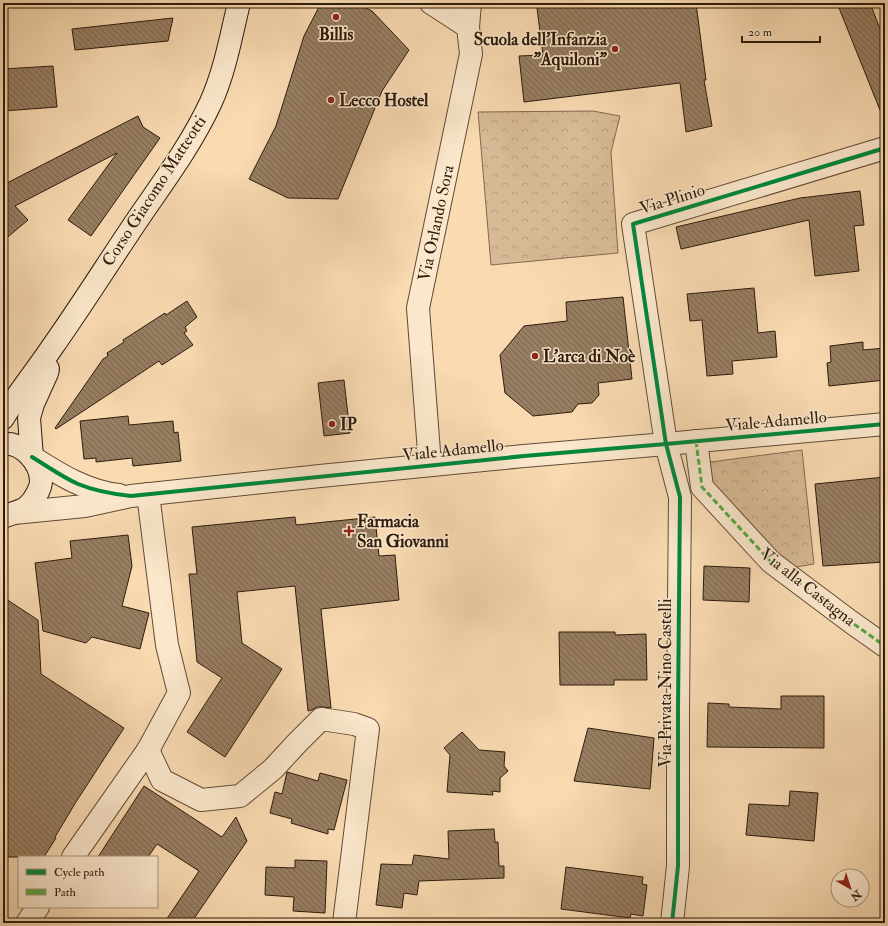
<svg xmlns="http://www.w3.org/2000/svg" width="888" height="926" viewBox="0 0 888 926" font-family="'IM FELL Double Pica',serif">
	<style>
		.park { fill: url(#park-crowns); stroke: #826a51 }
		.building { fill: url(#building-back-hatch); stroke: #2d1b0d }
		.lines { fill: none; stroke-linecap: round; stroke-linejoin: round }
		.street-casing { stroke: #604b36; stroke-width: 24 }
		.secondary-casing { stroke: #2d1b0d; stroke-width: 24 }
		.street { stroke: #fbe7cc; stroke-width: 22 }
		.secondary { stroke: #fbe7cc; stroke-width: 22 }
		.quiet { stroke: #54a941; stroke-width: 3; stroke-dasharray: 6 3; stroke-linecap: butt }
		.cycleway-casing { stroke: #fbe7cc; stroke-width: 6 }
		.cycleway { stroke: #00873e; stroke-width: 4 }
		.poi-dot { fill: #8f2418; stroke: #fbe7cc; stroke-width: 1.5 }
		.labels { text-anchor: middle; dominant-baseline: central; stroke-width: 3; stroke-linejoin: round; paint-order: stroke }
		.poi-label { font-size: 17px; font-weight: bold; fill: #2d1b0d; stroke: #fbe7cc; text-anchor: start }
		.street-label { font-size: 17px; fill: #2d1b0d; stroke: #fbe7cc }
	</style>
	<defs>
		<pattern id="park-crowns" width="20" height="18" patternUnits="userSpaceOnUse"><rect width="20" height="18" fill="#d6ba95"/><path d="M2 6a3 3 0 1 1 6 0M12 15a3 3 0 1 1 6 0" fill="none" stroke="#b89f7f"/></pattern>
		<pattern id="building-back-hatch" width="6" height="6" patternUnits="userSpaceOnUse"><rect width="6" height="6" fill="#977e62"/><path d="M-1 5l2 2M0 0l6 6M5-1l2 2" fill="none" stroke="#7c664f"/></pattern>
	</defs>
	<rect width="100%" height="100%" fill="#f9dab1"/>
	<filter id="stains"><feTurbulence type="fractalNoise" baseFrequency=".005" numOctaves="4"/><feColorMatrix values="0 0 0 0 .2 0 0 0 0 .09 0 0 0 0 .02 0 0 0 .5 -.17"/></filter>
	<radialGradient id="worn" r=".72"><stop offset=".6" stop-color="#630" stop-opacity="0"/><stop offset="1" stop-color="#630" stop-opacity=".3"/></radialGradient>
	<g class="park">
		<path d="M593,111L620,116L611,152L618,253L491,265L478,112Z"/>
		<path d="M802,450L814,564L796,567L775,555L705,482L703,463Z"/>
	</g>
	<g class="building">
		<path d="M321,3H355L372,11L409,50L382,91L338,199L288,198L249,179L276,126L304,36Z"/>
		<path d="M571,3H696L706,80H704L712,126L686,132L680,83L524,102L519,56L543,55L537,8Z"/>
		<path d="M837,3H870L885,42V120H884Z"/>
		<path d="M173,18L168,41L75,50L72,29Z"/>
		<path d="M53,66L57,107L3,111V69Z"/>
		<path d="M138,116L143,127L160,138L91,236L68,220L117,153L15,206L28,220L3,241V185Z"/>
		<path d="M860,191L864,225L854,226L859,271L815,276L809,220L681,249L676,227L800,198Z"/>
		<path d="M754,288L758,333L775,331L777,357L732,361L733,374L707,376L702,320L690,321L687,294Z"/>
		<path d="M623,297L632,379L598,383L599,395L592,403L578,404L572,412L533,416L505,393L500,355L524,326L567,321L566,302Z"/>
		<path d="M187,301L197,317L185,327L187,331L184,333L193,345L162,365L159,361L56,429L55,428L103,359L108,356L107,353L124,342L123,340L165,313L166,315Z"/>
		<path d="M863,342V350L885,348V380L829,386L827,363L831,362L830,346Z"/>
		<path d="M344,380L350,433L324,436L318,383Z"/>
		<path d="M128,416L129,425L173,421L174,433L178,432L181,461L133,466L132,458L96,462V458L84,459L80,421Z"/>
		<path d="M885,477V562L823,566L815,484Z"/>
		<path d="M295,517L296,525L375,517L379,556L395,555L399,600L321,609L331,708L323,707H317L312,710L308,711L295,586L237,592L242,643L282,669L225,757L187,732L222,678L197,662L189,574H197L192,527Z"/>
		<path d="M128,535L132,566L122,606L149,613L140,649L92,637L86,643L43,631L35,563L72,558L70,541Z"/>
		<path d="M704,566L750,568L749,602L703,600Z"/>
		<path d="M3,597L38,620L41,674L124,728L76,802L55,837L56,838L44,857H3Z"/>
		<path d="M559,632H615V635L646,634L647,680H614V685H560Z"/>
		<path d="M781,696H824V748L707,747L708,703L729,704V707L781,709Z"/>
		<path d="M588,728L654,738L650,789L574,781Z"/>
		<path d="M462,732L479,750L505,752L504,766L508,771L500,778V792L492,791L493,795L447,792L450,755L444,748Z"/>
		<path d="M287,772L318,781L320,773L347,780L334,830L328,829V834L291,823L292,819L270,813L275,792L282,794Z"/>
		<path d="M144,786L222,837L236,817L247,841L191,923H164L199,871L157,844L148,857H98Z"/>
		<path d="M790,791L818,793L814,841L746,835L749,804L789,806Z"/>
		<path d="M494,829L495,842H498L499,866H504V878L419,881L417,895L404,893L402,908L376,905L381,864L412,865L414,855L449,859L448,831Z"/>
		<path d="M295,860L327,861L325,913L293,911L294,897L265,895L266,867L295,868Z"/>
		<path d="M566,867L643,877L642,884L647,885L643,916L631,914L630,918L561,909Z"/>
	</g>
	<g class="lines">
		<g class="street-casing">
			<g id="street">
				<path d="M468,27L470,3"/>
				<path d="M696,441L702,487L771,562L851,622L885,646"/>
				<path d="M32,457C59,474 87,492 119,495"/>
				<path d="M430,465L418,308L471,54L468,27L431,3"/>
				<path d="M14,513L85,506L131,496L320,476L524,456L666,444L885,424"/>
				<path d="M148,750L162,780L201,800L240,796L273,769L297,743L321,719L354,724L368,729L344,923"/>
				<path d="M73,857L148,750L179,693L167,645L148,494"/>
				<path d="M27,923L38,907"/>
				<path d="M672,923L678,866V710L680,497L666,444L633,224L885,148"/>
			</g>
		</g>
		<g class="secondary-casing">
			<g id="secondary">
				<path d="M3,418C18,393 37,370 53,346C84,302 112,257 142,213C167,177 193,141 211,102C225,71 231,36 239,3"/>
				<path d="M3,444C22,441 41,463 41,481C41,488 34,501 28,506C23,511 10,514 3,517"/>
				<path d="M32,457L29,418L33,404L47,373L48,369"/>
			</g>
		</g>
		<use href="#street" class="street"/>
		<use href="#secondary" class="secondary"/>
		<path class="quiet" d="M696,441L702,487L771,562L851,622L885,646"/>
		<g class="cycleway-casing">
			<g id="cycleway">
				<path d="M32,457C47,466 62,477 78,484C95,491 112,494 131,496L524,456L666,444L885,424"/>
				<path d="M672,923L678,866V710L680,497L666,444L633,224L885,148"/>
			</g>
		</g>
		<use href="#cycleway" class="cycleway"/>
	</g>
	<g class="poi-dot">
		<circle cx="336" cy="17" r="4"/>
		<circle cx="615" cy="49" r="4"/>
		<circle cx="331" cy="100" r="4"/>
		<circle cx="535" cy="356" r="4"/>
		<circle cx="332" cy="424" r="4"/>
		<path d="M347 525h4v4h4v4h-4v4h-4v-4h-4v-4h4z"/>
	</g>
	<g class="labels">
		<g class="poi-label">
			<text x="336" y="34" text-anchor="middle">Billis</text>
			<text x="607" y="39" text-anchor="end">Scuola dell’Infanzia<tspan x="607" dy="20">"Aquiloni"</tspan></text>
			<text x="339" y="100">Lecco Hostel</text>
			<text x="543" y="356">L'arca di Noè</text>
			<text x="340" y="424">IP</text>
			<text x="357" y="521">Farmacia<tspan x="357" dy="20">San Giovanni</tspan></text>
		</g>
		<g class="street-label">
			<text transform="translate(154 191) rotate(-57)">Corso Giacomo Matteotti</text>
			<text transform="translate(672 199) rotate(-17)">Via Plinio</text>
			<text transform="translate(436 223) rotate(-78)">Via Orlando Sora</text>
			<text transform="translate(776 421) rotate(-5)">Viale Adamello</text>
			<text transform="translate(453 450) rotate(-6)">Viale Adamello</text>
			<text transform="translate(808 587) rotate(38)">Via alla Castagna</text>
			<text transform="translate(665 683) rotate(-90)">Via Privata Nino Castelli</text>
		</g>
	</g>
	<rect width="888" height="926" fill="none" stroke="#f9dab1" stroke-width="16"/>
	<rect x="4" y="4" width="880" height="918" fill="none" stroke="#2d1b0d" stroke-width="2"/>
	<rect x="8" y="8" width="872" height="910" fill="none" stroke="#2d1b0d"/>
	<rect x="18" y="856" width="140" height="52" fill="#fbe7cc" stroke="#a99580"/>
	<rect x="26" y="869" width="20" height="6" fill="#00873e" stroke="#a99580"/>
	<text x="54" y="876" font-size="12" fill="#2d1b0d">Cycle path</text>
	<rect x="26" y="889" width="20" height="6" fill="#54a941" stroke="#a99580"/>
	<text x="54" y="896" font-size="12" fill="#2d1b0d">Path</text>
	<g transform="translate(850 888) rotate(141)"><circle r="19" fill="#fbe7cc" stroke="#a99580"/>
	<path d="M0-3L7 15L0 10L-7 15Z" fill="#8f2418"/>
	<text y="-6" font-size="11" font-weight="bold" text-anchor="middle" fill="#2d1b0d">N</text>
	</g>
	<path d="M742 36v6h78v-6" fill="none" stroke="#2d1b0d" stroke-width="2"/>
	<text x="748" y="36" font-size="12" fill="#2d1b0d" stroke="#fbe7cc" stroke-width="3" paint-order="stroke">20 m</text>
	<rect width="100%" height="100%" filter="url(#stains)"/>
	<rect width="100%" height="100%" fill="url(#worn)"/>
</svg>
